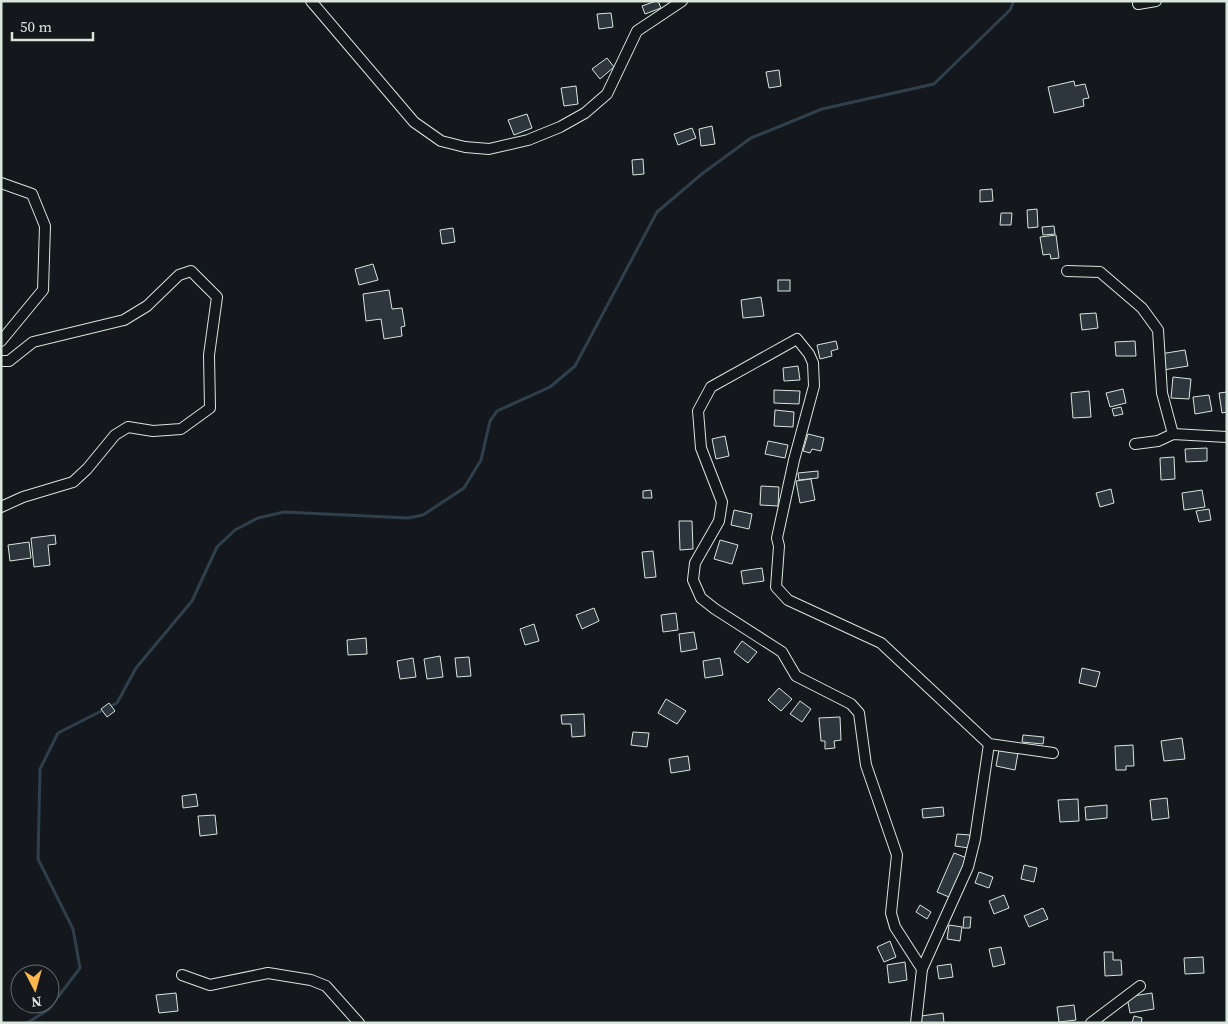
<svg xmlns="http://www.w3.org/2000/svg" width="1228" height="1024" viewBox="0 0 1228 1024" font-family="'Source Serif 4',serif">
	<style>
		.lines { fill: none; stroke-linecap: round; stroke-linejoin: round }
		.stream { stroke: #2f3f4d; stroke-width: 3 }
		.building { fill: #2c363c; stroke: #d8e6dc }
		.street-casing { stroke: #d8e6dc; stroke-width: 12 }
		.street { stroke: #14181c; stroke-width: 10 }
	</style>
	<rect width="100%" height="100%" fill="#14181c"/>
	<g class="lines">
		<path class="stream" d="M27,1023L48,1010L80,968L73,929L38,859L40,769L58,733L117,703L136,668L192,601L217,547L235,530L258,518L284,512L408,518L423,515L464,488L481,460L490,421L497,411L550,387L575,366L657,212L703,173L751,138L822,109L934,84L1010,10L1014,1"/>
	</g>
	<g class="building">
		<path d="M656,1H658L661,8L645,14L642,6Z"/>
		<path d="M611,13L613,27L599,29L597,14Z"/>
		<path d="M607,58L614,67L600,79L592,69Z"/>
		<path d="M779,70L781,86L769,88L766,72Z"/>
		<path d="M1074,81L1075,86L1085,84L1089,98L1083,99L1084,106L1054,113L1048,87Z"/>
		<path d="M576,86L578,104L564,106L561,88Z"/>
		<path d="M527,114L532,128L514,135L508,120Z"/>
		<path d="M712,126L715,144L701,146L699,129Z"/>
		<path d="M692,128L696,138L678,145L674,134Z"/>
		<path d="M643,159L644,174L633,175L632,160Z"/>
		<path d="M992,189L993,201L980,202V190Z"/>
		<path d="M1037,209L1038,227L1028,228L1027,210Z"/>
		<path d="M1001,213H1012L1011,225H1000Z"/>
		<path d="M1054,226L1055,234L1043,235L1042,227Z"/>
		<path d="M453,228L455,242L442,244L440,230Z"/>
		<path d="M1056,235L1059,258L1051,259L1050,254L1043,255L1040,237Z"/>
		<path d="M373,264L378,280L359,285L355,269Z"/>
		<rect x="778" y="280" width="12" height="11"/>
		<path d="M389,290L392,309L402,308L405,326L401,327L402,336L384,339L381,319L366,321L363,294Z"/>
		<path d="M761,297L764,316L743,318L741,300Z"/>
		<path d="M1096,313L1098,328L1082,330L1080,314Z"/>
		<path d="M836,341L838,349L831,351L832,356L820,359L817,345Z"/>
		<path d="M1135,341L1136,356H1116L1115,342Z"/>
		<path d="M1185,350L1188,366L1163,370L1160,354Z"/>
		<path d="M798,366L800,380L784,381L783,368Z"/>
		<path d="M1173,377L1191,379L1189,399L1171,398Z"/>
		<path d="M1123,389L1126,403L1110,407L1106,393Z"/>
		<path d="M774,390L800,391L799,404L774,403Z"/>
		<path d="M1089,391L1091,417L1073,418L1071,393Z"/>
		<path d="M1227,392V412L1222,413L1219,393Z"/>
		<path d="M1209,395L1212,411L1195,414L1193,397Z"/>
		<path d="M1121,407L1123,414L1114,416L1112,409Z"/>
		<path d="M775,410L794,412L793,427L774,426Z"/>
		<path d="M808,434L824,438L821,451L812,449L810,453L803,451Z"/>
		<path d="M725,436L729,456L716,459L712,439Z"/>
		<path d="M768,441L788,445L785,458L765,454Z"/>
		<path d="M1207,448V461L1186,462L1185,449Z"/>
		<path d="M1174,457L1175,479L1161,480L1160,458Z"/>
		<path d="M818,471V478L799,480L798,473Z"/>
		<path d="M811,479L815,500L800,503L796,481Z"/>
		<path d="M761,486L779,487L778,506L760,505Z"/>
		<path d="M1111,489L1114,503L1100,507L1096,493Z"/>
		<path d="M651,490L652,498H643V491Z"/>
		<path d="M1202,490L1205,507L1184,510L1182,493Z"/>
		<path d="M1209,509L1211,520L1199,522L1196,511Z"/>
		<path d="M734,510L752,514L749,529L731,525Z"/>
		<path d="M679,521H692L693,549L680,550Z"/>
		<path d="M55,535L56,544L48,545L50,565L34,567L31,538Z"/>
		<path d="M720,540L738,545L732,564L714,559Z"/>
		<path d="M29,542L31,558L10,561L8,545Z"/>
		<path d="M653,551L656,577L645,578L642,552Z"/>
		<path d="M762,568L764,581L743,584L741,571Z"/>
		<path d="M594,608L599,621L582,629L576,615Z"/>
		<path d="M676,613L678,630L663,632L661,615Z"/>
		<path d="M534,624L539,641L525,645L520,629Z"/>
		<path d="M694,632L697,649L681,652L679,634Z"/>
		<path d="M366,638L367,654L348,655L347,640Z"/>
		<path d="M742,641L757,652L748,663L734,652Z"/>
		<path d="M440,656L443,677L427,679L424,659Z"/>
		<path d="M469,657L471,676L457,677L455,658Z"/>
		<path d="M413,658L416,677L400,679L397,661Z"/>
		<path d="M720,658L723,675L705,678L703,661Z"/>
		<path d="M1082,668L1100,672L1096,687L1079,683Z"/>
		<path d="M779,688L792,699L781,711L768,700Z"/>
		<path d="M666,699L686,711L677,724L658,713Z"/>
		<path d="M800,701L811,709L802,722L790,714Z"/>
		<path d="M109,703L115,711L107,717L101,709Z"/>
		<path d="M584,714L585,736L572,737L571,724H562L561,715Z"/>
		<path d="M840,717L841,740L834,741L835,748L825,749V741H821L819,718Z"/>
		<path d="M633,732L649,733L647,747L631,745Z"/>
		<path d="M1023,735L1044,737L1043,744L1022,742Z"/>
		<path d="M1182,738L1185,759L1164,761L1161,741Z"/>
		<path d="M1133,745L1134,766H1126V770H1116L1115,746Z"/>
		<path d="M999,750L1018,753L1015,770L996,766Z"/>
		<path d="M688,756L690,770L671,773L669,759Z"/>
		<path d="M196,794L198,806L183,808L182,796Z"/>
		<path d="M1167,798L1169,818L1152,820L1150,800Z"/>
		<path d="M1078,799L1079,821L1060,822L1058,800Z"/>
		<path d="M1107,805V818L1086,820L1085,807Z"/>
		<path d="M943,807L944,816L923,818L922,809Z"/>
		<path d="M215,815L217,834L200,836L198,816Z"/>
		<path d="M957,834L970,835L969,848L955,846Z"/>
		<path d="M954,853L967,858L949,897L937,892Z"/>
		<path d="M1024,865L1037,868L1034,882L1021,879Z"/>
		<path d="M979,872L993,877L989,888L975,883Z"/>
		<path d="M1004,895L1009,908L994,914L989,901Z"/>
		<path d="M920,905L931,912L927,919L916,912Z"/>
		<path d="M1043,908L1048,919L1029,927L1024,916Z"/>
		<path d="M964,917H971L970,928H963Z"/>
		<path d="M949,925L962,927L960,941L947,939Z"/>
		<path d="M890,941L896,957L884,962L877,947Z"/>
		<path d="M1001,947L1005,964L993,967L989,949Z"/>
		<path d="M1104,952H1113V960H1121L1122,975L1105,976Z"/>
		<path d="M1203,957L1204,973L1185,974L1184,958Z"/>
		<path d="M905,962L907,980L889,983L887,965Z"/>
		<path d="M951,964L953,977L939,979L937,966Z"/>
		<path d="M176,993L178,1011L159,1013L156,995Z"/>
		<path d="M1152,993L1154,1009L1130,1013L1127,997Z"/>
		<path d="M1074,1005L1076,1020L1059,1022L1057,1007Z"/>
		<path d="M943,1013L944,1023H922L921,1016Z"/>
		<path d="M1134,1016L1142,1018L1141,1023H1132Z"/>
	</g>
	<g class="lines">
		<g class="street-casing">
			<g id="street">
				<path d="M311,1L414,122L441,141L465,147L489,149L528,140L560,127L585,113L607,94L637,31L682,1"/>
				<path d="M1138,4L1156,1"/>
				<path d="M1,183L32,194L45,226L43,290L1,341"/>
				<path d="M1067,271L1100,272L1142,308L1158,330L1162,393L1173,434"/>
				<path d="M1,361H9L33,342L124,320L147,306L179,275L191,271L217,297L209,355L210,408L181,429L153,431L128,427L115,435L87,469L73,482L23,497L1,507"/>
				<path d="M1135,444L1158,441L1173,434L1227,437"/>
				<path d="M922,969L968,867L975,839L989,744"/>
				<path d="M182,975L210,985L268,973L311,980L326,986L359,1023"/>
				<path d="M916,1023L922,969L895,927L891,913L897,855L866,765L859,713L851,704L796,676L782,652L715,609L701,598L693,580L695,563L719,521L722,502L701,448L698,411L711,387L797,339L809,354L813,363L814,386L794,460L777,538L779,546L776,587L788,600L881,643L989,744L1053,753"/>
				<path d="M1091,1023L1140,986"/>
			</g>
		</g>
		<use href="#street" class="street"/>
	</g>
	<rect width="1228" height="1024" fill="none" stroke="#d8e6dc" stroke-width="5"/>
	<g transform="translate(35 989) rotate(174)"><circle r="24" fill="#14181c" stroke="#626a69"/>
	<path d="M0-4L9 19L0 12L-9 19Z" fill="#ffb74d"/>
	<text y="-8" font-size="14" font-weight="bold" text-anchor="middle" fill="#d8e6dc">N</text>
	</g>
	<path d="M12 32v8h81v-8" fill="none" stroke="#d8e6dc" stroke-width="2.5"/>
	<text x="20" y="32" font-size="15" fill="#d8e6dc" stroke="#14181c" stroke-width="4" paint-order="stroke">50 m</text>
</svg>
